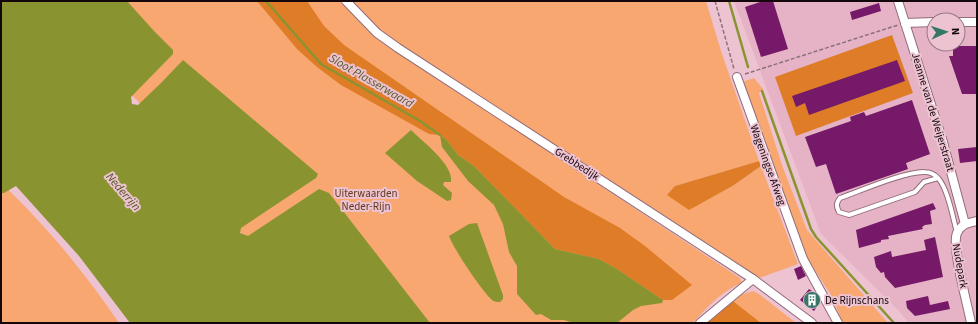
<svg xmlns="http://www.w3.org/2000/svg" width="978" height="324" viewBox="0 0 978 324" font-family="'Source Sans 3',sans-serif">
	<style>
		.built { fill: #e5b3c5; fill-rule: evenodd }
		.green { fill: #f7a76f }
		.forest { fill: #df7c27 }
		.water { fill: #899430 }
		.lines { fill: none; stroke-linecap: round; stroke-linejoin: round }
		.stream { stroke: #899430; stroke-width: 2.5 }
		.building { fill: #761968 }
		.service-casing { stroke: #926c7a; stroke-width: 6 }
		.minor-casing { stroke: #926c7a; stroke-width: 10 }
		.path { stroke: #8e707b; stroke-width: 1.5; stroke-dasharray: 4 2; stroke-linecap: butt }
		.service { stroke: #fff; stroke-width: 4 }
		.minor { stroke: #fff; stroke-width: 8 }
		.labels { text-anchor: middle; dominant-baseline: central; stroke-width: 4; stroke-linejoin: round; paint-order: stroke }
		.street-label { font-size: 11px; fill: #14070c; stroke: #edc3d2 }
		.park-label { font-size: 11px; fill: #613819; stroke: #edc3d2 }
		.poi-label { font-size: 11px; fill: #14070c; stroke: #edc3d2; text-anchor: start }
		.water-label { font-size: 12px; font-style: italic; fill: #525926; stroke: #edc3d2 }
	</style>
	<rect width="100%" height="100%" fill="#edc3d2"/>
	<path class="built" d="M734,1H977V323H909L899,311L821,234ZM934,20H958V44H934Z"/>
	<g class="green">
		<path d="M25,1H341L374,36L740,278L742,283C723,290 706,308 693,323H299L244,237L137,100Z"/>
		<path d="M351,1H706L721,51L759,161L675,186L734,185L761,166L798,264L759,278L401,45L379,29Z"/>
		<path d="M754,78L763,89L759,93L782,165L807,230L888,323H843L831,295L805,255L742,82Z"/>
		<path d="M1,183C45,224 85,273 119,323H1Z"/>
		<path d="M753,291L759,294L796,323H761L730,301L737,296Z"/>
	</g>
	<g class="forest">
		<path d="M257,1H307L324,26L344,45L564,197L620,228L645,246L692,285L672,300H663L617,269L599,259L555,249L474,166L458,155L447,140L440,135L429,134L341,85L317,67L297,49Z"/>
		<path d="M892,35L913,93L796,136L775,77Z"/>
		<path d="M759,161L761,166L734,185L689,210L667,195L675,186Z"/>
		<path d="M730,301L734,302L761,323H707Z"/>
	</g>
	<g class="water">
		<path d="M1,1H127L154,31L173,50V54L131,97L132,104L138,105L161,83L183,60L318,174L316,178L241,228L240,233L248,236L319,189L329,193L430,323H130L79,256L16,186L4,193H1Z"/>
		<path d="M411,130C422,141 454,165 451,182H444L443,185L452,193L451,200L447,201L417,181L385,153Z"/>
		<path d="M440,135L447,140L458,155L474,166L555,249L599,259L617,269L663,300L662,303L641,306L633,310L617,323H574L564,320H551L541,314L536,315L517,294V266L509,252L503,224L494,205L468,181L442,147Z"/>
		<path d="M477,223L503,295V299L500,302C496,302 494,302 491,299C482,291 453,248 449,236L469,224Z"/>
	</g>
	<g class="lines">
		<g class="stream">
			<path d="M266,1L321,64L420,121L440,135"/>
			<path d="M729,1L748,67"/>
			<path d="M762,91L811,229L816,237L894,323"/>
		</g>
	</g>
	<g class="building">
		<path d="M763,1H773L788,49L761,57L745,7Z"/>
		<path d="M879,3L881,11L852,20L850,12Z"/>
		<path d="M953,46H977V94H962L949,56H953Z"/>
		<path d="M897,60L905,81L809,115L805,103L796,107L792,96Z"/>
		<path d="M912,100L930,154L906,163L908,169L836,194L826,164L816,167L805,137L851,121L850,117L864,112L866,116Z"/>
		<path d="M977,147V161L960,163L958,149Z"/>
		<path d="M933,203L936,209L930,211L932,224L925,225L922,227L923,229L888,236L889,239L881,240V242L859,248L856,230Z"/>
		<path d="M935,237L943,277L895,288L885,277L884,272L881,273L876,267L874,257L891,251L892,257L926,250L924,240Z"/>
		<path d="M801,266L806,276L798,280L794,269Z"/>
		<path d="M809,289L816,294L820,302L814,311L800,300Z"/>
		<path d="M928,296L930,305L948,301L950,309L915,316L907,308L906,301Z"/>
	</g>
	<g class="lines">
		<g class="service-casing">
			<path id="service" d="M938,178L924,182L915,192L849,215L839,212C836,206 836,203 840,198C860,191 906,171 925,172C930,172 935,175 938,178C948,189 953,218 957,233"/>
		</g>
		<g class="minor-casing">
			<g id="minor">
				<path d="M346,1L377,33L398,48L753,279L812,323"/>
				<path d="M898,1L943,142L965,224"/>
				<path d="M958,22H977"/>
				<path d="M905,23L934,22"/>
				<path d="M737,77L803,259L838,323"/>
				<path d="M700,323L753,279"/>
				<path d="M971,323C968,306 951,246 957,233C961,224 968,223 977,221"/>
			</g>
		</g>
		<g class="path">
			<path d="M715,1L734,69"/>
			<path d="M745,74L898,25"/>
		</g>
		<use href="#service" class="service"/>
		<use href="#minor" class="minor"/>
	</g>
	<defs>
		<g id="building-disc" transform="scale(0.9)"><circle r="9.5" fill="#357767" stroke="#edc3d2"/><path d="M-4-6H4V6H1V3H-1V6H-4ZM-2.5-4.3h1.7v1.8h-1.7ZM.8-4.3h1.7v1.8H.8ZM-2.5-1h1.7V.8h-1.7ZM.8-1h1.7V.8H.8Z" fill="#fff"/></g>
	</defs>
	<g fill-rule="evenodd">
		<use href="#building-disc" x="812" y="300"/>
	</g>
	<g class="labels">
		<g class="street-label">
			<text transform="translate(933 112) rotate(73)">Jeanne van de Weijerstraat</text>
			<text transform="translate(577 164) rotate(33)">Grebbedijk</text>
			<text transform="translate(768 165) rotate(70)">Wageningse Afweg</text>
			<text transform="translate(960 266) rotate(80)">Nudepark</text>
		</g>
		<g class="park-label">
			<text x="366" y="193">Uiterwaarden<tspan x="366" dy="13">Neder-Rijn</tspan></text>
		</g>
		<g class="poi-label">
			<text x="825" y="300">De Rijnschans</text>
		</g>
		<g class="water-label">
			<text transform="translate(371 81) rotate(30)">Sloot Plasserwaard</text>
			<text transform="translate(123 192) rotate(49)">Nederrijn</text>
		</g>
	</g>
	<rect width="978" height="324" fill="none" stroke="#14070c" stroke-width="4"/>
	<g transform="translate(946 32) rotate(87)"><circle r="19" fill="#edc3d2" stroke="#967883"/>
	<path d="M0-3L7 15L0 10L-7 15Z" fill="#357767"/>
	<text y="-6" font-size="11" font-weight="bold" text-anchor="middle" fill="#14070c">N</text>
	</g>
</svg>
